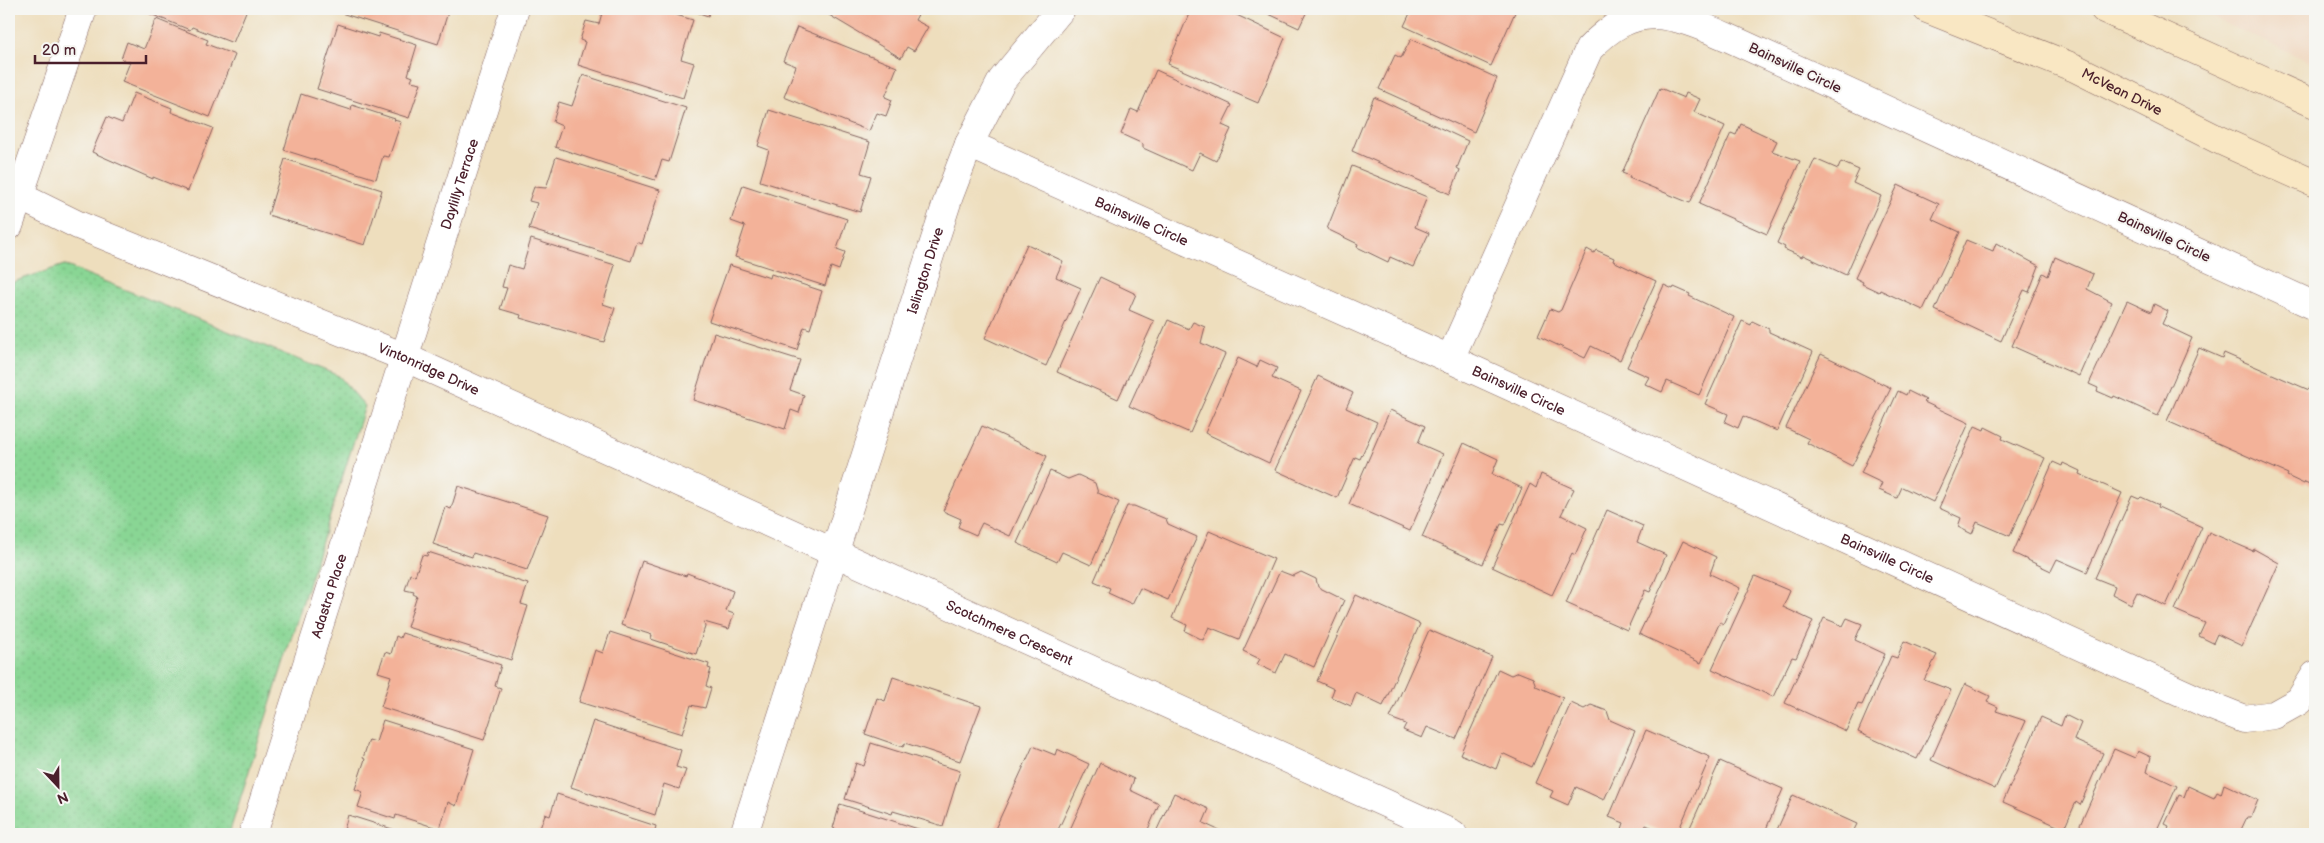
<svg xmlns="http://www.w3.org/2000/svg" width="2324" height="843" viewBox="0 0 2324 843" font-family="'Balsamiq Sans',sans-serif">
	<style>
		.built { fill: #f0d5bc }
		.park { fill: url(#park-dots); stroke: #6a7a60 }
		.building { fill: #f3b299 }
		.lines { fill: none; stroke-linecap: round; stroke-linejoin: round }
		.street-casing { stroke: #83625e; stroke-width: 29 }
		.secondary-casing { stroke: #83625e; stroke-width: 29 }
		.street { stroke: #fff; stroke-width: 28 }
		.secondary { stroke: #f9e7c3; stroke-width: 28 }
		.labels { text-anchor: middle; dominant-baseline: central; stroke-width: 4; stroke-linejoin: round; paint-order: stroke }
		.street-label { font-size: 14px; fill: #4a1f2b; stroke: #f6f6f2 }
	</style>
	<defs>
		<pattern id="park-dots" width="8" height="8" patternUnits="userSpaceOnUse" patternTransform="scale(1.25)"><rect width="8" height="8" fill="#89d694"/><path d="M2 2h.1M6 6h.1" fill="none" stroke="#78b780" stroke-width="1.8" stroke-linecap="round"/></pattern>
	</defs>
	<rect width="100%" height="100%" fill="#f6f6f2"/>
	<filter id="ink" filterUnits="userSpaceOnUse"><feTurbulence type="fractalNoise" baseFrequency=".02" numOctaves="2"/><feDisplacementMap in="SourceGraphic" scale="10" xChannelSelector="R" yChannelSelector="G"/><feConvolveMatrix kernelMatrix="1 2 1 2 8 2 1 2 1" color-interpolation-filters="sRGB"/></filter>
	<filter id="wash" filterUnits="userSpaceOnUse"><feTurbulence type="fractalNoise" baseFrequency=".0096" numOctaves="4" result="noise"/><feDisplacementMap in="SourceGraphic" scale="20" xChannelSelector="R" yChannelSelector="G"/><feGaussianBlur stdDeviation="1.12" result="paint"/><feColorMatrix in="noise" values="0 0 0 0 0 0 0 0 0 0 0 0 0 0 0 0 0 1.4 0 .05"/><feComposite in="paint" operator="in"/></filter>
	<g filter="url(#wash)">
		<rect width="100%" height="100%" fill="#eedebd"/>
		<path class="built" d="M2193,9H2315V64Z"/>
		<path class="park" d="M64,265L339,376L365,406L229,834H9V294L13,282Z"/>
		<g id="blocks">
			<g class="building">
				<path d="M150,9H247L233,43L192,27L190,30L148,13Z"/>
				<path d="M339,9H449L438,44L338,12Z"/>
				<path d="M603,9H656L693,20L681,59L694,63L683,98L578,65L585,42L580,40L586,21L599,24Z"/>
				<path d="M687,9H710L708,16Z"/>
				<path d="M819,9H921L915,20L928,27L914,51L907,47L901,58Z"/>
				<path d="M1191,9H1224L1285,38L1258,103L1168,64Z"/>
				<path d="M1258,9H1308L1299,28Z"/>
				<path d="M1412,9H1514L1516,10L1491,66L1404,26Z"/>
				<path d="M156,19L208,40L206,44L235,55L210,117L122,82L130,62L121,59L127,42L144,49Z"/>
				<path d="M338,24L378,37L379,33L417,45L408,75L413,77L411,81L421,83L409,118L317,89Z"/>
				<path d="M797,27L897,67L885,97L892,100L886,116L877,113L869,131L784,97L796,66L783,61Z"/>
				<path d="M1411,39L1497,78L1474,132L1379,89L1395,55L1401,58Z"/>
				<path d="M1156,70L1232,105L1222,125L1231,129L1216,161L1200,153L1192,170L1143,148V144L1121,134L1131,109L1138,112Z"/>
				<path d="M583,75L686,108L669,162L662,160L655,180L555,147L562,126L553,122L559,102L572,106Z"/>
				<path d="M1660,88L1684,98L1686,93L1700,99L1694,112L1725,126L1690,203L1629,178L1630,176L1622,173Z"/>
				<path d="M134,93L172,108L171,112L213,128L188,191L153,177V179L92,152L107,117L122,123Z"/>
				<path d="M301,94L351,110L352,105L395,119L394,120L401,122L389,157L383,156L376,179L284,150Z"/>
				<path d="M1374,97L1468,141L1457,168L1460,170L1450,194L1352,151Z"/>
				<path d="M769,110L870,142L861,173L871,176L860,212L760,181L769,150L758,146Z"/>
				<path d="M1741,124L1777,141L1772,151L1800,161L1767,234L1699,204L1731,133L1736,135Z"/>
				<path d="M556,157L660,190L642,244L637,242L631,261L529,229L537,203L529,201L534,187L546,188Z"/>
				<path d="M285,159L382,190L365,245L268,215Z"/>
				<path d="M1815,159L1838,169L1841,162L1859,170L1853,183L1881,196L1846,275L1803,255L1802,257L1784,249L1785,247L1777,243Z"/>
				<path d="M1352,166L1427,197L1415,227L1429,233L1413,267L1390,257L1388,262L1357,247L1358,244L1327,229Z"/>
				<path d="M743,185L847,219L837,249L845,252L839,270L831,267L825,286L735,257L745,226L731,221Z"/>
				<path d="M1898,185L1939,204L1932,219L1960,232L1923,310L1880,290L1879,292L1862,284L1863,282L1855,278Z"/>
				<path d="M531,239L615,265L603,304L615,308L604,342L520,318L521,315L500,309L507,288L502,287L508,265L522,269Z"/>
				<path d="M1966,240L1993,251L1996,243L2039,266L2029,292L2024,290L2001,341L1935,310Z"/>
				<path d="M1027,244L1063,261L1056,277L1081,288L1046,366L985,338Z"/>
				<path d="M1587,249L1594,253L1596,250L1614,258L1613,261L1656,281L1620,360L1591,346L1585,358L1538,336L1550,309L1558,312L1561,310Z"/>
				<path d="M2055,257L2093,274L2087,289L2112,302L2079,376L2012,346L2043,273L2048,276Z"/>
				<path d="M729,265L770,278L771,274L822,291L810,329L804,327L797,350L709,321Z"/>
				<path d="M1100,277L1136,294L1129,310L1154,321L1118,399L1057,372Z"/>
				<path d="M1664,285L1673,289L1674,287L1690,294L1689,296L1734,317L1699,395L1667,381L1662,392L1645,384L1649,377L1627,367Z"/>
				<path d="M2127,301L2151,312L2154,304L2168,311L2162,324L2192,338L2158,416L2114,396L2113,398L2097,391L2098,388L2089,384Z"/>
				<path d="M1168,320L1189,329L1193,322L1205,327L1201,343L1225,354L1190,433L1129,406Z"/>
				<path d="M1742,321L1751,325L1752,321L1769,329V332L1813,352L1777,431L1743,416L1738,428L1725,422L1728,414L1705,404Z"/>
				<path d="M714,333L800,360L790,390L804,395L799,413L791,410L785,429L693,400Z"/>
				<path d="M2199,348L2222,358L2224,353L2309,390L2315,377L2314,486L2305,482L2304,484L2287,476L2288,474L2167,421Z"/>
				<path d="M1821,354L1891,388L1852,466L1807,443L1809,439L1786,428Z"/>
				<path d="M1238,358L1257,367L1260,360L1277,368L1272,378L1301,391L1269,463L1205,433Z"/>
				<path d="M1318,376L1353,393L1346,408L1377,422L1360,459L1355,457L1337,498L1275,470Z"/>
				<path d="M1898,391L1906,395L1908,391L1926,400L1924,402L1969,423L1933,502L1902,487L1897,498L1879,490L1882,483L1861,473Z"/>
				<path d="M1390,410L1425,426L1418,443L1443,454L1410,531L1349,504Z"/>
				<path d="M982,426L1047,456L1010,536L982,523L976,535L958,527L961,519L943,511Z"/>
				<path d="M1975,426L1984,430L1985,427L2003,436L2002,439L2045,458L2010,536L1977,522L1972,534L1958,527L1961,518L1939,508Z"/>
				<path d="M1464,443L1498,459L1492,474L1522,488L1505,525L1501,524L1483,564L1422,537Z"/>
				<path d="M2053,462L2062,466L2063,463L2080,471L2079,474L2122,493L2087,572L2057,559L2051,571L2013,553Z"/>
				<path d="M1050,471L1068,479L1078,475L1095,483L1098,493L1119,502L1091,565L1062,552L1057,562L1017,543Z"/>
				<path d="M1541,474L1574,489L1561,515L1587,528L1575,555L1572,553L1552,595L1492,567L1530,484L1536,488Z"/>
				<path d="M458,486L548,515L527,570L473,553L472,557L433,544L445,507L451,509Z"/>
				<path d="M2132,496L2139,499L2141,497L2159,505L2158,507L2202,527L2166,606L2137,592L2131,604L2112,594L2115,586L2095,578Z"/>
				<path d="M1127,506H1134L1166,519L1168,524L1197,537L1168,600L1140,588L1132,604L1108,593L1110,588L1094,581Z"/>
				<path d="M1607,510L1643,526L1637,542L1666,555L1650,592L1645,590L1627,630L1566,603Z"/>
				<path d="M1209,531L1274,559L1239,639L1209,627L1203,640L1185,631L1187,625L1172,618Z"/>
				<path d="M2209,532L2253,551L2254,549L2279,563L2242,646L2217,634L2213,643L2199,636L2205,623L2175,610Z"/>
				<path d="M1683,541L1716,557L1710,574L1740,588L1723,624L1720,622L1701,663L1639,634Z"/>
				<path d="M428,552L528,584L521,604L528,606L511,660L407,627L417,596L413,594L414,592L405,590L410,574L415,576L422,555L427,556Z"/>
				<path d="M642,561L686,576L687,573L733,591L726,611L734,614L729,629L704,622L705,627L696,654L651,639L652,635L621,625Z"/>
				<path d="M1280,571L1293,576L1301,572L1316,579L1318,587L1344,600L1314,667L1285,654L1276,673L1257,664L1260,659L1243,651Z"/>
				<path d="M1755,576L1790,591L1783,607L1813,621L1796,658L1792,657L1773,697L1712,669Z"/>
				<path d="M1356,595L1420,624L1383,706L1356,693L1351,706L1331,697L1334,689L1317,681Z"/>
				<path d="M1824,618L1843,626L1847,618L1862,624L1855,640L1885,654L1862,705L1858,704L1846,731L1785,703Z"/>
				<path d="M1429,630L1492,657L1456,739L1427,727L1422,738L1403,730L1406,724L1390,718Z"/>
				<path d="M610,632L709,664L708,668L711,669L706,686L711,688L705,708L691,705L682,734L579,702L595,650L603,653Z"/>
				<path d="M402,633L501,665L495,686L501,688L484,740L381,707L391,676L378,672L385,652L391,654L396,636L400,638Z"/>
				<path d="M1904,641L1937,655L1924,680L1951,690L1917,759L1858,732L1891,656L1897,658Z"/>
				<path d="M1498,669L1511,675L1518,672L1533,678L1536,686L1563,698L1532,767L1502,753L1496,769L1460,754Z"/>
				<path d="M893,677L981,706L960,761L905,743L903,747L865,734L877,698L885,701Z"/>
				<path d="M1965,684L1990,696L1987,702L1998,707L1996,711L2026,721L1995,789L1931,760Z"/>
				<path d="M1571,703L1584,709L1591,705L1607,711L1610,720L1635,731L1604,800L1576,787L1568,805L1550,797L1553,791L1535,783Z"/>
				<path d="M2065,715L2081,723L2074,740L2103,753L2080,805L2076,802L2064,829L2003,802L2041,717L2061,726Z"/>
				<path d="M383,720L474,749L456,806L448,802L440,829L396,815L395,819L358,807L363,792L355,789L365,759L363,758L369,740L376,742Z"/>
				<path d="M593,721L681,750L676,767L686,770L679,789L664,784L655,815L571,787Z"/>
				<path d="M1646,730L1710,757L1677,834H1667L1646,825L1642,834H1634L1622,829L1624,823L1609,817Z"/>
				<path d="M871,743L960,771L943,826L893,811L892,814L845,799L856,763L864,766Z"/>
				<path d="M1033,746L1055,755L1057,749L1089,764L1056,834H1005L995,829Z"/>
				<path d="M2114,749L2135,758L2138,751L2151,757L2147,772L2177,786L2155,834H2076Z"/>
				<path d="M1720,761L1783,789L1764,834H1687Z"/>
				<path d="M1100,763L1134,779L1130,790L1159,804L1146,834H1068Z"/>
				<path d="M2224,784L2258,800L2251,817H2247L2239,834H2166L2169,826L2165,824L2179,795L2184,797L2188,786L2214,798L2217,792L2221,794Z"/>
				<path d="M1174,793L1209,809L1203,823L1227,834H1155Z"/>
				<path d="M557,794L656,826L654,834H538L545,814L550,816Z"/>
				<path d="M1793,795L1857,824L1852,834H1775Z"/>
				<path d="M840,804L934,834H836L838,830L833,828Z"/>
				<path d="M348,815L408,834H343Z"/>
			</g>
		</g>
	</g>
	<g filter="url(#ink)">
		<use href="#blocks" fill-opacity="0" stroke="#83625e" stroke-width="1"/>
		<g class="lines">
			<g class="street-casing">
				<g id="street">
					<path id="s1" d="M969,144L1450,359"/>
					<path id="s2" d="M9,191L78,225L404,357L1453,834"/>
					<path d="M9,226L83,9"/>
					<path id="s3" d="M2315,306L1727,37C1669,12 1635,0 1589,49L1450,359L2209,705L2244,719L2274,715L2299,701L2315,675"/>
					<path id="s4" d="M253,834L515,9"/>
					<path id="s5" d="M744,834L949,196L969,144L1002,80L1061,9"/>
				</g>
			</g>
			<g class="secondary-casing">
				<g id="secondary">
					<path id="s6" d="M1927,9L2075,68L2217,139L2315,183"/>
					<path d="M2104,9L2315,104"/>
				</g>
			</g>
			<use href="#street" class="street"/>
			<use href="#secondary" class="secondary"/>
		</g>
	</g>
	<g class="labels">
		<g class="street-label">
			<text transform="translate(1795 68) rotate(25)">Bainsville Circle</text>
			<text stroke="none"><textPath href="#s6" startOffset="212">McVean Drive</textPath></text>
			<text stroke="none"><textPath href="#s4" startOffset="682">Daylilly Terrace</textPath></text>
			<text stroke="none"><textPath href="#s1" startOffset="189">Bainsville Circle</textPath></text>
			<text transform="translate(2164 237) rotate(25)">Bainsville Circle</text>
			<text stroke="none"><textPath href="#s5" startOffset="592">Islington Drive</textPath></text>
			<text stroke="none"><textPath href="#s2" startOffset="456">Vintonridge Drive</textPath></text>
			<text stroke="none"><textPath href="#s3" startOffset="1214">Bainsville Circle</textPath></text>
			<text stroke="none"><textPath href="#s3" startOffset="1619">Bainsville Circle</textPath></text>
			<text stroke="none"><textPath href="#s4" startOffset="250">Adastra Place</textPath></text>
			<text stroke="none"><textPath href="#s2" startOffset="1094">Scotchmere Crescent</textPath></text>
		</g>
	</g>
	<rect width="2324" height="843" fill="none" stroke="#f6f6f2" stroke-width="30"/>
	<g transform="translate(58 786) rotate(158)" stroke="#f6f6f2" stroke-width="4" paint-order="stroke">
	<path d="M0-4L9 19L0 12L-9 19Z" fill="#4a1f2b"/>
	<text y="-8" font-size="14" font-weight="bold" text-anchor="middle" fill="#4a1f2b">N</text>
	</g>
	<path d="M35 55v8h111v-8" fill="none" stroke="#4a1f2b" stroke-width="2.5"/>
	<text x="42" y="55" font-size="15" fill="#4a1f2b" stroke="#f6f6f2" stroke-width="4" paint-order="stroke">20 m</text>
</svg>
